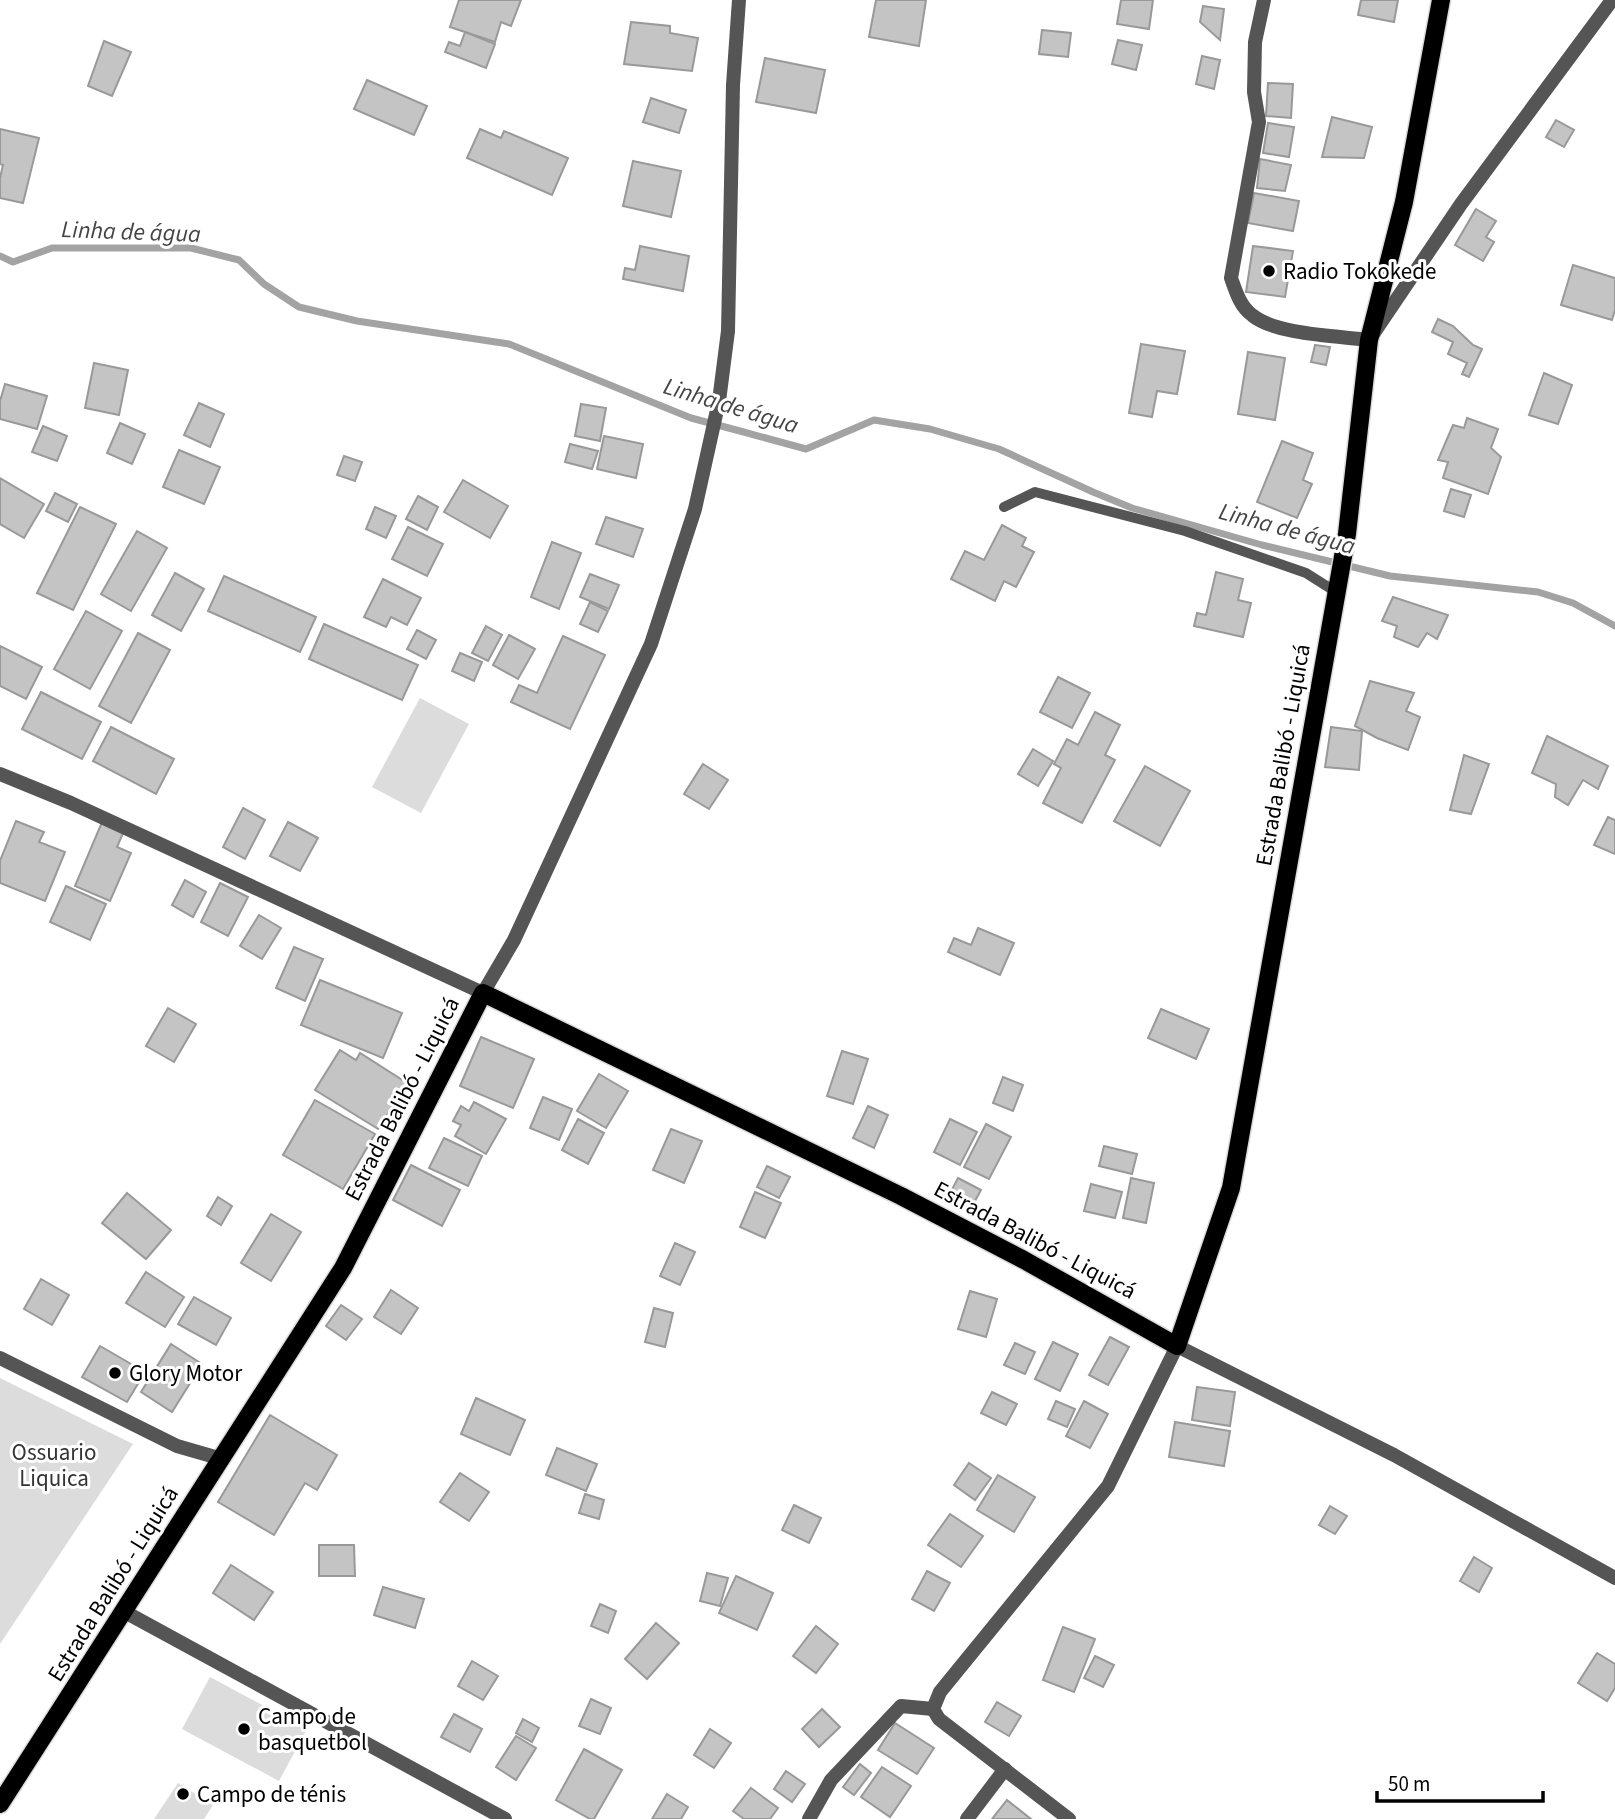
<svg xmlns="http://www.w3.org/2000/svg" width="1615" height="1819" viewBox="0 0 1615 1819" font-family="'Source Sans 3',sans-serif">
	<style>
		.green { fill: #dcdcdc }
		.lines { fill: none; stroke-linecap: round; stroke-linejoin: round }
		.stream { stroke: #a3a3a3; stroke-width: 7 }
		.building { fill: #c4c4c4; stroke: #999; stroke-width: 2 }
		.primary-casing { stroke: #dbdbdb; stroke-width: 21 }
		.lane { stroke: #555; stroke-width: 10 }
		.street { stroke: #555; stroke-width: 14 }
		.primary { stroke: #000; stroke-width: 18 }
		.poi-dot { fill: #000; stroke: #fff; stroke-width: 2.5 }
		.labels { text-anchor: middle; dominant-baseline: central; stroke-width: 6; stroke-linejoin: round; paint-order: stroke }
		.poi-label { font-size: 23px; fill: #000; stroke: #fff; text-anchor: start }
		.street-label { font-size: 23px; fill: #000; stroke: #fff }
		.park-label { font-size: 23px; fill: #333; stroke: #fff }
		.water-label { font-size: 24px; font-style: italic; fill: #444; stroke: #fff }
	</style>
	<rect width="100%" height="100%" fill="#fff"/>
	<g class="green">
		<path d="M420,698L469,724L421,813L372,787Z"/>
		<path d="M0,1378L133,1444L0,1644Z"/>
		<path d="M210,1677L307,1729L279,1781L182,1729Z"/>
		<path d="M178,1783L213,1805L204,1819H154Z"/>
	</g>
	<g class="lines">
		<path class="stream" d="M0,256L13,262L52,248H191L239,260L264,284L299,307L357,321L509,344L691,418L740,431L806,449L874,420L930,429L999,449L1093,492L1132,508L1262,545L1390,576L1538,592L1573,603L1615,626"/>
	</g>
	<g class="building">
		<path d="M459,0H521L511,26L501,22L495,42L450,27Z"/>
		<path d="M876,0H926L919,46L869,37Z"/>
		<path d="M1121,0H1153L1149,29L1117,24Z"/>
		<path d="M1361,0H1398L1394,22L1358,15Z"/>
		<path d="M1203,6L1224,9L1220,40L1200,22Z"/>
		<path d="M631,22L670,26V33L698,38L692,71L624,64Z"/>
		<path d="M1042,30L1071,33L1068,57L1039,54Z"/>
		<path d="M465,32L495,44L486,68L445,52L449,42L460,46Z"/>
		<path d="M1118,40L1142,45L1136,70L1112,64Z"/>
		<path d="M104,41L131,52L112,96L88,86Z"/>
		<path d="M1202,56L1220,60L1214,89L1196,84Z"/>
		<path d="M765,58L825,70L816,113L756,102Z"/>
		<path d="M367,80L427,106L414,135L354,109Z"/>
		<path d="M1268,83L1293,84L1291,118L1266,116Z"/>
		<path d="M651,98L686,110L679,133L643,122Z"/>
		<path d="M1332,117L1372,127L1364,158L1322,157Z"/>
		<path d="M1556,120L1574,130L1564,147L1546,137Z"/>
		<path d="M1268,123L1294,127L1289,157L1263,153Z"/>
		<path d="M0,129L39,138L23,203L0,198V178L3,165L0,164Z"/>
		<path d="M480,129L501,138L504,131L568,158L552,195L467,158Z"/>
		<path d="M1260,159L1291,165L1285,191L1257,188Z"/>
		<path d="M633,161L681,171L671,217L623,206Z"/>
		<path d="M1254,193L1299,201L1293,231L1248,223Z"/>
		<path d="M1476,209L1496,221L1486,237L1494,242L1483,261L1455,245Z"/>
		<path d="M640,246L689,256L683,291L623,279L625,268L635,270Z"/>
		<path d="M1253,246L1293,251L1285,297L1246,292Z"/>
		<path d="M1573,265L1615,278V310L1612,320L1561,305Z"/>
		<path d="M1438,319L1453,326L1473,345L1482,349L1469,377L1462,374L1467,363L1448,354L1453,342L1432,332Z"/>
		<path d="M1141,344L1185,351L1177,394L1157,391L1152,417L1129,413Z"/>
		<path d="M1315,345L1330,347L1326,365L1311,362Z"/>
		<path d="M1248,352L1285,358L1275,420L1238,414Z"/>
		<path d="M94,363L128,370L119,415L85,408Z"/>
		<path d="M1544,373L1572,385L1558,424L1529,415Z"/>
		<path d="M5,384L47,396L37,429L0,419V401Z"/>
		<path d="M199,403L224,414L210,447L184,435Z"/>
		<path d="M581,404L606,408L600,441L575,436Z"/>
		<path d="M1467,418L1498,429L1491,448L1501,457L1488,494L1443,478L1448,462L1438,460L1453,425L1464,428Z"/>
		<path d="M120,423L145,434L132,464L107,453Z"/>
		<path d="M43,426L67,436L57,461L32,452Z"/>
		<path d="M604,436L643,444L636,478L597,469Z"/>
		<path d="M1282,441L1313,453L1303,480L1312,484L1297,518L1257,502Z"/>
		<path d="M570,444L598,451L592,469L565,462Z"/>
		<path d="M179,450L220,467L204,504L163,487Z"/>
		<path d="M344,456L362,462L355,481L337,475Z"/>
		<path d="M0,478L44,504L24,538L0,524Z"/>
		<path d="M463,480L508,506L490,538L444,512Z"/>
		<path d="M1451,489L1471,495L1464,517L1444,511Z"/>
		<path d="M55,493L77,504L68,522L46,511Z"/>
		<path d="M418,496L438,507L427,530L406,519Z"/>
		<path d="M80,507L116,524L73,610L37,593Z"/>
		<path d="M375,507L396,516L386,538L366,529Z"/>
		<path d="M606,517L643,529L633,557L596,544Z"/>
		<path d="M1002,525L1026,538L1022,546L1034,552L1016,587L1004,581L995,601L951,579L965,551L984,560Z"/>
		<path d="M408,527L443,544L427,576L392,559Z"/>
		<path d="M137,531L167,548L131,611L101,594Z"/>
		<path d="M552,542L581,553L559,609L531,597Z"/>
		<path d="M1216,572L1243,579L1238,600L1251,603L1243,637L1194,626L1197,613L1206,615Z"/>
		<path d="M175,573L204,589L181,631L152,615Z"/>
		<path d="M590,574L619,585L609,609L580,597Z"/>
		<path d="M224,576L316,617L300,652L208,611Z"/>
		<path d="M383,579L421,598L407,625L391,617L386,627L364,617Z"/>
		<path d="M1393,597L1448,615L1437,639L1427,633L1418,647L1394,637L1397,626L1382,621Z"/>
		<path d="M590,602L608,611L598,632L580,624Z"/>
		<path d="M86,611L122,631L90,689L54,669Z"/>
		<path d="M324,624L418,665L402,700L309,659Z"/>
		<path d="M486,626L502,635L488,661L472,653Z"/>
		<path d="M417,630L436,640L426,659L407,649Z"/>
		<path d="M138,633L170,650L131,723L99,706Z"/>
		<path d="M509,635L535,649L518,679L493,665Z"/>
		<path d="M563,636L605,655L570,729L511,702L519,685L537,693Z"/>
		<path d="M0,646L42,667L26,699L0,686Z"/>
		<path d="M460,653L482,662L474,681L452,671Z"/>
		<path d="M1058,677L1090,693L1072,728L1040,712Z"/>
		<path d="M1370,681L1414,693L1406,711L1420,717L1408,750L1377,738L1355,726Z"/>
		<path d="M41,692L101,722L82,759L22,729Z"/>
		<path d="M1095,712L1120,725L1105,755L1115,760L1082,823L1043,803L1061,768L1054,764L1067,739L1078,745Z"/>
		<path d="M111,727L174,759L156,794L93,761Z"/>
		<path d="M1331,727L1362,731L1359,770L1325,767Z"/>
		<path d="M1547,736L1608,766L1598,789L1583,780L1568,805L1555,797L1556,784L1532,773Z"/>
		<path d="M1033,749L1053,761L1038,786L1018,774Z"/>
		<path d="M1464,755L1489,764L1471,814L1450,810Z"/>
		<path d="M703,764L728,780L709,809L684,794Z"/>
		<path d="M1145,766L1190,791L1160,846L1114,821Z"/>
		<path d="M243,808L265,820L245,859L223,847Z"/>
		<path d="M1608,817L1615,820V854L1594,845Z"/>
		<path d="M16,821L44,832L39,842L65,852L45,901L0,883V861Z"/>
		<path d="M102,822L124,831L117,847L131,853L110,901L75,886Z"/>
		<path d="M288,822L318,838L300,871L270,856Z"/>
		<path d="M185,880L206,892L193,917L172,905Z"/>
		<path d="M220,883L248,897L228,936L201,922Z"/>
		<path d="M66,886L106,904L90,940L50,922Z"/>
		<path d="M259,915L281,928L262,959L240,946Z"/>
		<path d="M978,928L1014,943L1000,975L948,952L954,938L971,945Z"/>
		<path d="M294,947L323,959L305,1001L276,988Z"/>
		<path d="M320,980L402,1013L383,1058L301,1025Z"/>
		<path d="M168,1008L196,1024L174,1062L146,1046Z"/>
		<path d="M1161,1009L1209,1029L1196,1059L1148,1038Z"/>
		<path d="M481,1037L534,1059L513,1108L460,1086Z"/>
		<path d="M340,1050L356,1060L360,1053L407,1083L378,1129L315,1090Z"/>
		<path d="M842,1051L868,1059L853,1104L827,1096Z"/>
		<path d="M599,1074L628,1091L606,1128L577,1111Z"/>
		<path d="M1003,1077L1023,1085L1013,1111L993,1103Z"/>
		<path d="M543,1097L572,1109L559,1140L530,1128Z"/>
		<path d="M315,1100L375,1134L343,1189L283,1155Z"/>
		<path d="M474,1102L506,1119L486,1154L455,1136L461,1125L453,1121L461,1106L469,1111Z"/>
		<path d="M868,1106L888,1115L874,1148L853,1138Z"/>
		<path d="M578,1119L604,1133L588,1164L562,1150Z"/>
		<path d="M950,1119L977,1132L960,1165L934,1152Z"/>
		<path d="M986,1124L1011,1137L989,1179L964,1167Z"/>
		<path d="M671,1129L702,1141L684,1183L653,1170Z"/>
		<path d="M444,1138L482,1156L468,1186L429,1168Z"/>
		<path d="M1104,1146L1137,1154L1132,1174L1099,1166Z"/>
		<path d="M411,1165L460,1190L442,1226L393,1200Z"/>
		<path d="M767,1166L790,1177L779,1198L757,1187Z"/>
		<path d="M958,1178L981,1190L970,1210L948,1197Z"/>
		<path d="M1131,1178L1154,1183L1146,1223L1123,1218Z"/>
		<path d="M1091,1184L1122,1192L1115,1218L1084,1211Z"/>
		<path d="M755,1192L781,1203L765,1238L740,1227Z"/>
		<path d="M127,1193L171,1230L146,1259L102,1223Z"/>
		<path d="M218,1197L232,1206L221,1225L207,1216Z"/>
		<path d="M271,1214L301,1232L271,1281L241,1263Z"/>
		<path d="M675,1243L695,1252L680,1285L660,1276Z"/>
		<path d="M146,1272L184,1297L165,1327L126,1303Z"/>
		<path d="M41,1279L69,1295L52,1325L24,1309Z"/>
		<path d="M391,1290L418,1308L401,1334L374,1317Z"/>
		<path d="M970,1291L997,1299L986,1337L958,1329Z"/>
		<path d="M194,1297L231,1318L216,1345L178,1324Z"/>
		<path d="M341,1305L362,1319L346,1340L326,1326Z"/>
		<path d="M654,1308L673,1313L665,1347L645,1342Z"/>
		<path d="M1110,1337L1129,1347L1108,1385L1089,1375Z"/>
		<path d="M1053,1342L1078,1354L1060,1391L1035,1379Z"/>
		<path d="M1015,1343L1035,1352L1025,1374L1004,1365Z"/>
		<path d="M171,1344L202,1364L172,1412L141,1392Z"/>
		<path d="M100,1346L145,1372L127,1402L82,1377Z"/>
		<path d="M1197,1387L1235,1392L1230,1426L1192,1420Z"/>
		<path d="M992,1392L1017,1404L1006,1425L981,1413Z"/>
		<path d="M476,1398L525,1420L510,1455L461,1434Z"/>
		<path d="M1056,1401L1075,1409L1067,1427L1048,1419Z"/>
		<path d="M1084,1401L1108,1414L1090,1448L1066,1436Z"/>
		<path d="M270,1415L337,1455L317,1490L305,1483L274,1535L218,1502Z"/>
		<path d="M1175,1422L1230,1431L1224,1466L1169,1457Z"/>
		<path d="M557,1448L597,1464L586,1491L546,1475Z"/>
		<path d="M969,1463L991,1478L975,1500L954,1485Z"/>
		<path d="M460,1473L489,1492L469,1521L440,1502Z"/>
		<path d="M998,1475L1035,1497L1014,1532L977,1510Z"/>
		<path d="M585,1494L604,1500L599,1519L579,1513Z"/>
		<path d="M794,1505L821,1518L809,1543L782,1530Z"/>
		<path d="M1330,1506L1347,1516L1335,1534L1319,1525Z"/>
		<path d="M950,1514L983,1536L961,1567L928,1545Z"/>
		<path d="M319,1545H354L355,1576H319Z"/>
		<path d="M1474,1557L1492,1568L1479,1592L1460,1581Z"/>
		<path d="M231,1565L273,1592L254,1620L213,1593Z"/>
		<path d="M927,1571L950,1583L934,1611L912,1599Z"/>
		<path d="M707,1573L728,1578L720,1606L700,1601Z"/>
		<path d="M736,1576L773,1593L757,1630L719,1613Z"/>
		<path d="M383,1587L424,1599L415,1628L374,1615Z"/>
		<path d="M600,1604L616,1611L608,1633L591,1626Z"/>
		<path d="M656,1623L679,1643L647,1679L625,1659Z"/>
		<path d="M816,1626L838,1644L816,1673L793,1656Z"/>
		<path d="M1063,1627L1095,1639L1074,1692L1043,1680Z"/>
		<path d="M1597,1653L1615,1664V1688L1607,1701L1578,1683Z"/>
		<path d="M1095,1656L1114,1665L1103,1687L1084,1678Z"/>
		<path d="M472,1661L498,1676L483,1700L458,1686Z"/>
		<path d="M591,1699L611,1708L600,1734L579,1726Z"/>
		<path d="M997,1702L1021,1716L1009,1736L985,1722Z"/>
		<path d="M822,1709L840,1727L819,1747L802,1729Z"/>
		<path d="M454,1714L482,1729L470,1752L441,1737Z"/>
		<path d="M523,1719L539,1728L532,1742L516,1733Z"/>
		<path d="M895,1723L934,1748L917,1774L878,1750Z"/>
		<path d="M710,1729L731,1743L714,1768L694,1755Z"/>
		<path d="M516,1736L536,1748L516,1780L496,1767Z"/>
		<path d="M584,1749L622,1770L594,1819H590L556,1800Z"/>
		<path d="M860,1764L871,1773L854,1795L843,1787Z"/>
		<path d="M882,1767L911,1786L890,1817L861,1797Z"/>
		<path d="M786,1771L805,1784L792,1802L774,1789Z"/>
		<path d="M751,1788L778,1808L770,1819H744L733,1811Z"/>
		<path d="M667,1794L688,1807L681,1819H652Z"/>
		<path d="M1007,1800L1031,1819H992Z"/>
	</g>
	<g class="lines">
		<g class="primary-casing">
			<path id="primary" d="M0,1804L343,1268L483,993L901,1196L1024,1260L1177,1346L1231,1188L1347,534L1369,340L1404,202L1441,0"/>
		</g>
		<path class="lane" d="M1004,507L1035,492L1185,531L1306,573L1336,592"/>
		<g class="street">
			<path d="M1264,0L1255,42L1254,92L1259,122L1231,278C1236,292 1240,306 1252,315C1276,335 1338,336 1369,340L1461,204L1612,0"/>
			<path d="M0,774L71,803L483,993L514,940L651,644L695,509L719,401L728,331L733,85L739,0"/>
			<path d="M0,1358L177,1446L222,1459"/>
			<path d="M125,1612L505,1819"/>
			<path d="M809,1819L831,1780L901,1706L933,1709"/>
			<path d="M967,1819L1005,1769"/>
			<path d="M1069,1819L939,1719L933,1709L940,1692L1108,1486L1177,1346L1394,1455L1615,1578"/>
		</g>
		<use href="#primary" class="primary"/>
	</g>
	<g class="poi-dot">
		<circle cx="1269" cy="271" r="7"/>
		<circle cx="115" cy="1373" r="7"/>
		<circle cx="244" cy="1729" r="7"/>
		<circle cx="183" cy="1794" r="7"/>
	</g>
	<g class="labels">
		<g class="poi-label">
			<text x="1283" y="271">Radio Tokokede</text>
			<text x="129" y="1373">Glory Motor</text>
			<text x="258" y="1716">Campo de<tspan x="258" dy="26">basquetbol</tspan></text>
			<text x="197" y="1794">Campo de ténis</text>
		</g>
		<g class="street-label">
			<text transform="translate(1283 755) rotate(-80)">Estrada Balibó - Liquicá</text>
			<text transform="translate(402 1099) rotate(-63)">Estrada Balibó - Liquicá</text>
			<text transform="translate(1035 1240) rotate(28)">Estrada Balibó - Liquicá</text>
			<text transform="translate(113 1584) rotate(-58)">Estrada Balibó - Liquicá</text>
		</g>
		<g class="park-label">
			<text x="54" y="1452">Ossuario<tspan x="54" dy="26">Liquica</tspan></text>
		</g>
		<g class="water-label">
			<text transform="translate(131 232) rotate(2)">Linha de água</text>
			<text transform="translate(731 406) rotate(17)">Linha de água</text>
			<text transform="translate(1287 529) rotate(15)">Linha de água</text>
		</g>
	</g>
	<path d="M1377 1791v10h166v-10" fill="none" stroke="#000000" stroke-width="3.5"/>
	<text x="1388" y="1791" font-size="21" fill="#000000" stroke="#ffffff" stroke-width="5" paint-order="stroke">50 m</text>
</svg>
